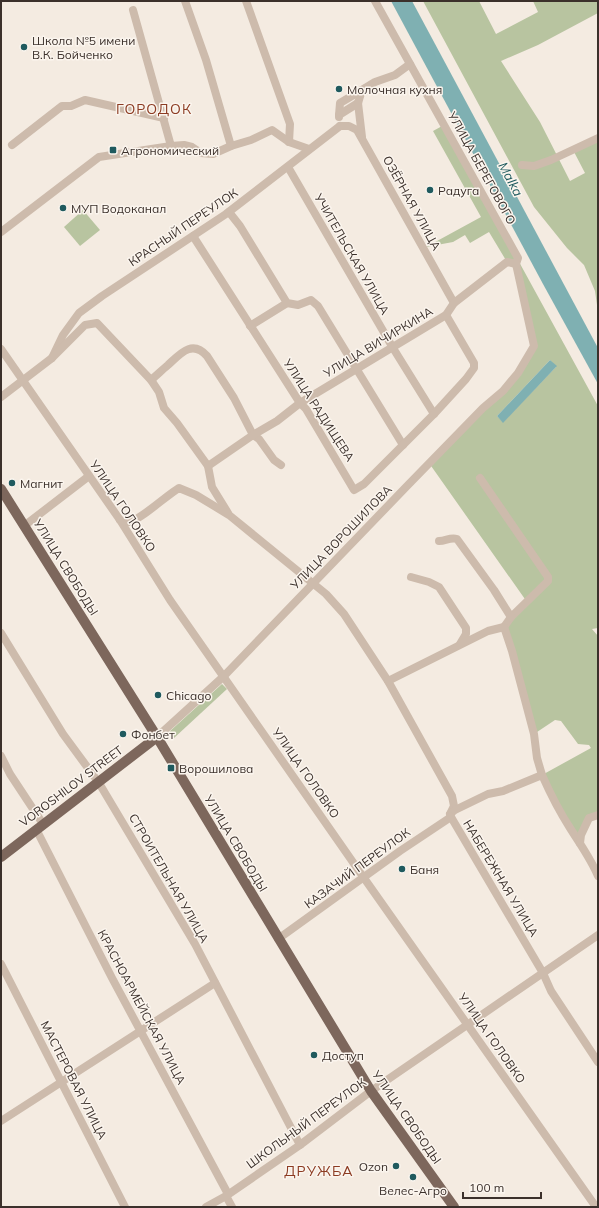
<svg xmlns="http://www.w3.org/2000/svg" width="599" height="1208" viewBox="0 0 599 1208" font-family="Mulish,sans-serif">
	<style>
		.green { fill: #b8c4a0; fill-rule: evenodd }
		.water { fill: #7fb0b2 }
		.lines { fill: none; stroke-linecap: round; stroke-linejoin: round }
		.minor { stroke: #cdbbac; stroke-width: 8 }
		.major { stroke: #7d675c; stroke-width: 10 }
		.poi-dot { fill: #1f5a5e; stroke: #fbf5ee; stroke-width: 1.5 }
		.labels { text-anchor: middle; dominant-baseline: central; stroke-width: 3; stroke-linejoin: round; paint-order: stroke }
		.poi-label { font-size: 12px; fill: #3b302b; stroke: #fbf5ee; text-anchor: start }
		.street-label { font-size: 12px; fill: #3b302b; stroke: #fbf5ee }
		.water-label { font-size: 13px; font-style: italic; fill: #1f5a5e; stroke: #fbf5ee }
		.quarter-label { font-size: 14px; letter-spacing: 1px; fill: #8c3b22; stroke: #fbf5ee }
	</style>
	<rect width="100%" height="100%" fill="#f4ebe1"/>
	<g class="green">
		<path d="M423,1H479L496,34L538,12L533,1H598V13L538,45L501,61L540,122L570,181L585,173L573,150L598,142V312L595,291L584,265L567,248L534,207Z"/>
		<path d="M444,125L598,406V628L592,629L598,636V815L594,816L580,843L542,775L591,748L589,745L578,744L561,721L555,720L534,734L504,627L527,602L429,463L503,391L534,346L516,264L507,262L489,232L470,243L465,235L453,242L426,247L481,217L433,131ZM550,360L556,367L503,422L497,416Z"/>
		<path d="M83,210L100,230L80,246L64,227Z"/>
		<path d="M222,684L227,689L174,738L169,732Z"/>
	</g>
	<g class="water">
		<path d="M391,1H412L598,348V384L543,284Z"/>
		<path d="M550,360L557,366L503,423L497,416Z"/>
	</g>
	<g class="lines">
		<g class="minor">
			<path d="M185,1L206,60L231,146"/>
			<path d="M246,1L290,124L289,142"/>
			<path d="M375,1L518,258L516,264"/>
			<path d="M133,10L171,146"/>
			<path d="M339,115L340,103L362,90"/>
			<path d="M339,117V115L358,103"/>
			<path d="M340,126H349L357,130L454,303"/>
			<path d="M362,137L358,103L362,90L375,82L395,75L410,64"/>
			<path d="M12,145L62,106H71L85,100L164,118"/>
			<path d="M522,165L534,166L551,160L598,138"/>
			<path d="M288,167L393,348L434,414"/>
			<path d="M229,212L240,226L287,303L298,305L311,300L318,306L403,445"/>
			<path d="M1,232L99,157L171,146L184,145L192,147L201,153L213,154L231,146L251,140L272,130L289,142L309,149"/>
			<path d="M193,236L300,403L306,409L354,490L364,484L434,414L466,379L474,368V363L446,315"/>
			<path d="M250,326L287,303"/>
			<path d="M1,349L120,520L170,600L364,878L596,1207"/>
			<path d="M52,358L63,335L79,313L102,296L226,214L340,126"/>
			<path d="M151,380C157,375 162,370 168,365C180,354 192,339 207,356L234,398L253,435L259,439L274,460L281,465"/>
			<path d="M1,397L52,358L85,325L97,323L151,380L159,392L164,408L177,423L208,466L212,487L228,513"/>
			<path d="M208,466L253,435L277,421L300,403L441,318L446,315L454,303L507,262L516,264"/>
			<path d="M480,478L548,577V581L511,617L504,627"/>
			<path d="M120,520C122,521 126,522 129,522C139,521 167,495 179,488L196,495L229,515L326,594L344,614L388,681L452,796L454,806L450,814L451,817L543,973L551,991L598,1062"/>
			<path d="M24,526L89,476"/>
			<path d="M439,541C446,541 450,537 457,539L494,590L511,617"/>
			<path d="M411,577L429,582L439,587L466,628V634L460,644"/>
			<path d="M1,633L63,734L99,783L195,944L300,1145"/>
			<path d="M388,681L488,631L504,627L512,651L534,734L537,758L542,775"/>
			<path d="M157,737L224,676L407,486L483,408L503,391L518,373L534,346L516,264"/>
			<path d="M1,756L10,774L43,824"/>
			<path d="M450,814L455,810L488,794L503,791L542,775C550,793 559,811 570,828C580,844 591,859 598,876"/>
			<path d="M36,829L112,978L228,1194"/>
			<path d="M580,843L581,835L589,818L598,815"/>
			<path d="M278,939L400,851L451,817"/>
			<path d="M1,964L125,1207"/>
			<path d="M1,1121L215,983"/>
			<path d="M226,1196L232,1207"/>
			<path d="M206,1207L226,1196L300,1145L371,1091L598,935"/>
		</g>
		<g class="major">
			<path d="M1,489L157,737L371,1091L454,1207"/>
			<path d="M1,857L157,737"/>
		</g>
	</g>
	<g class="poi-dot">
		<circle cx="24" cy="47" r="4"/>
		<circle cx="339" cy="89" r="4"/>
		<rect x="109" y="146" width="8" height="8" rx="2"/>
		<circle cx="430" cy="190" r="4"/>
		<circle cx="63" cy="208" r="4"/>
		<circle cx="12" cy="483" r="4"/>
		<circle cx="158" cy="695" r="4"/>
		<circle cx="123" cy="734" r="4"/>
		<rect x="167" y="764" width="8" height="8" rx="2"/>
		<circle cx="402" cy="869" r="4"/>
		<circle cx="314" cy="1055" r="4"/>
		<circle cx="396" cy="1166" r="4"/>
		<circle cx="413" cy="1177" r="4"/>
	</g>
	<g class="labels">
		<g class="poi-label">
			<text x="32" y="40">Школа №5 имени<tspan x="32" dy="14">В.К. Бойченко</tspan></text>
			<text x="347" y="89">Молочная кухня</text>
			<text x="121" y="150">Агрономический</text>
			<text x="438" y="190">Радуга</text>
			<text x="71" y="208">МУП Водоканал</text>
			<text x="20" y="483">Магнит</text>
			<text x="166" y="695">Chicago</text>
			<text x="131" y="734">Фонбет</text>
			<text x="179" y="768">Ворошилова</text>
			<text x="410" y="869">Баня</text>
			<text x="322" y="1055">Доступ</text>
			<text x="388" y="1166" text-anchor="end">Ozon</text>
			<text x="413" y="1190" text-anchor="middle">Велес-Агро</text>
		</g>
		<g class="street-label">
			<text transform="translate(482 168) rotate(61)">УЛИЦА БЕРЕГОВОГО</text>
			<text transform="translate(412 203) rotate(61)">ОЗЁРНАЯ УЛИЦА</text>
			<text transform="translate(183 227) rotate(-34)">КРАСНЫЙ ПЕРЕУЛОК</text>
			<text transform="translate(352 254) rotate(60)">УЧИТЕЛЬСКАЯ УЛИЦА</text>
			<text transform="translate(378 342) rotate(-31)">УЛИЦА ВИЧИРКИНА</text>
			<text transform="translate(319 410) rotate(57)">УЛИЦА РАДИЩЕВА</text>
			<text transform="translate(123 506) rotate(56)">УЛИЦА ГОЛОВКО</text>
			<text transform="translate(341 537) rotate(-46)">УЛИЦА ВОРОШИЛОВА</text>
			<text transform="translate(66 567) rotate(58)">УЛИЦА СВОБОДЫ</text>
			<text transform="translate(306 773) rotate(55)">УЛИЦА ГОЛОВКО</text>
			<text transform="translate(71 786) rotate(-37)">VOROSHILOV STREET</text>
			<text transform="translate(236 843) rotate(59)">УЛИЦА СВОБОДЫ</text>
			<text transform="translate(357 868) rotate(-36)">КАЗАЧИЙ ПЕРЕУЛОК</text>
			<text transform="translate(169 878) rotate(60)">СТРОИТЕЛЬНАЯ УЛИЦА</text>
			<text transform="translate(501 878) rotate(59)">НАБЕРЕЖНАЯ УЛИЦА</text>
			<text transform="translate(142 1007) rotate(62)">КРАСНОАРМЕЙСКАЯ УЛИЦА</text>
			<text transform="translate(492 1038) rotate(55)">УЛИЦА ГОЛОВКО</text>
			<text transform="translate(74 1080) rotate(63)">МАСТЕРОВАЯ УЛИЦА</text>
			<text transform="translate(407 1117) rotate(55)">УЛИЦА СВОБОДЫ</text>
			<text transform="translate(306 1123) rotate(-36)">ШКОЛЬНЫЙ ПЕРЕУЛОК</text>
		</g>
		<g class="water-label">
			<text transform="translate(511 179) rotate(62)">Malka</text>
		</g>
		<g class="quarter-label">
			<text x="154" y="109">ГОРОДОК</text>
			<text x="319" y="1171">ДРУЖБА</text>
		</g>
	</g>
	<rect width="599" height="1208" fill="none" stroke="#3b302b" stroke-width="4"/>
	<path d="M463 1192v6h78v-6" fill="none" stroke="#3b302b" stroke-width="2"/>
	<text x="469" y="1192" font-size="12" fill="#3b302b" stroke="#fbf5ee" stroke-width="3" paint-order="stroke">100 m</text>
</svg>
